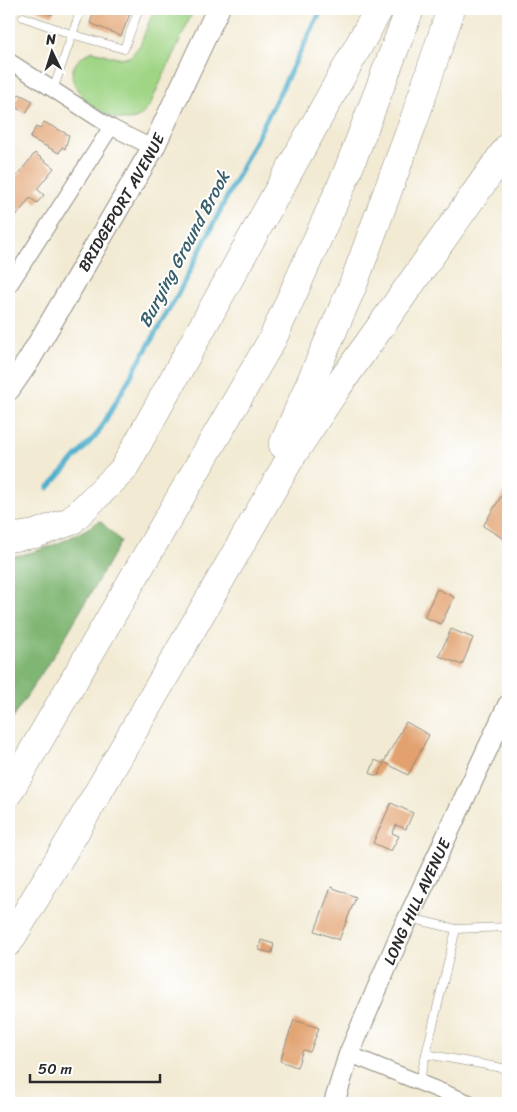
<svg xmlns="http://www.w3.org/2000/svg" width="517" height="1112" viewBox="0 0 517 1112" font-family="Sriracha,sans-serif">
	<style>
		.green { fill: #a0d586; stroke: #668058 }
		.forest { fill: #80b673; stroke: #56704f }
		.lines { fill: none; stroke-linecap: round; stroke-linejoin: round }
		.stream { stroke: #4daecc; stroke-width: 5 }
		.building { fill: #e2a16e }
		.service-casing { stroke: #8e8a7f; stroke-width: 9 }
		.minor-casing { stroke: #8e8a7f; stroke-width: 17 }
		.tertiary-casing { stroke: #8e8a7f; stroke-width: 22 }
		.secondary-casing { stroke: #8e8a7f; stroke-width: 24 }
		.motorway-casing { stroke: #8e8a7f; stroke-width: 29 }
		.service { stroke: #fff; stroke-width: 8 }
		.minor { stroke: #fff; stroke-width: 15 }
		.tertiary { stroke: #fff; stroke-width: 20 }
		.secondary { stroke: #fff; stroke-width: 22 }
		.motorway { stroke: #fff; stroke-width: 28 }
		.labels { text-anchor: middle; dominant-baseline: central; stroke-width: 4; stroke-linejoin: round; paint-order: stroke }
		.street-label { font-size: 16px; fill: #2b2b2b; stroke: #fff }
		.water-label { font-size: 18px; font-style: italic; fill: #395f6b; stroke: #fff }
	</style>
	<rect width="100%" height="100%" fill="#fff"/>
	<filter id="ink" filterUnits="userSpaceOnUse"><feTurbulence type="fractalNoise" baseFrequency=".02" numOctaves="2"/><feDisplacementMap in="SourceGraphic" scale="10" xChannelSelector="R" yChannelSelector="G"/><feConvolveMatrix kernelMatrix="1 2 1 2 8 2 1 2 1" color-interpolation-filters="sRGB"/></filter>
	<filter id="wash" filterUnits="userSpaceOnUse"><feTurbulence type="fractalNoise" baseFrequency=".0096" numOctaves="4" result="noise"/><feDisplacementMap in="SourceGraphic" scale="20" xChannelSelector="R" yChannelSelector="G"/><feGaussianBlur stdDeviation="1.12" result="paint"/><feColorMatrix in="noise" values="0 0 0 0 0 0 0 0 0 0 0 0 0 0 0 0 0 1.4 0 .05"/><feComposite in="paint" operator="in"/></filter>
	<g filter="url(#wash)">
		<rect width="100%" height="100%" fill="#f2ead3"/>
		<path class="green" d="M154,9H194L150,105C144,112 140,120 129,120C102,122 40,73 93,51L117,58L130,57L140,45Z"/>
		<path class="forest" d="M100,521L121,541L61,644L9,723V557C43,552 71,539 100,521Z"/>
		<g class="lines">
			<path class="stream" d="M48,488L98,433L178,294L322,9"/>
		</g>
		<g id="blocks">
			<g class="building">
				<path d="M35,9H55L52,15Z"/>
				<path d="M95,9H132L121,36L90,23Z"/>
				<path d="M19,94L33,101L26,113L13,106Z"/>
				<path d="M44,122L69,135L65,149L62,147L59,153L30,138L36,127L40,129Z"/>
				<path d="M35,153L54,168L37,189L44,195L37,203L30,198L17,215L9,208V186Z"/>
				<path d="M508,485V532L504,539L483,526Z"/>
				<path d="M437,589L454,597L441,624L424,617Z"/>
				<path d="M451,629L473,638L462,665L439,656Z"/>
				<path d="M406,722L429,735L408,775L384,762Z"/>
				<path d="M375,760L384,764L379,775L376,776L370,773Z"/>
				<path d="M391,803L413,813L406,829L396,825L392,833L399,836L391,851L373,843Z"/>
				<path d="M331,887L356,897L339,940L315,931Z"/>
				<path d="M261,940L274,944L272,953L259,950Z"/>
				<path d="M294,1020L319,1028L310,1052L303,1050L297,1067L280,1061Z"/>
			</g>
		</g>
	</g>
	<g filter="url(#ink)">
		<use href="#blocks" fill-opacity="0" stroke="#8e8a7f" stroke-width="1"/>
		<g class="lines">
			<g class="service-casing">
				<g id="service">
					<path d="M23,17L71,34L124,49L139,9"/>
					<path d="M53,90L81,9"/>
					<path d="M410,918L456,929L419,1083"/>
					<path d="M456,929L508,927"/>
					<path d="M426,1054L508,1069"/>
				</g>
			</g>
			<g class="minor-casing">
				<g id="minor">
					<path d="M9,61L111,127L153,148"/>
					<path d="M9,286L111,127"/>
					<path d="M349,1054L470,1103"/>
				</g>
			</g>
			<g class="tertiary-casing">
				<g id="tertiary">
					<path id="s1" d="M334,1103L349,1054L398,940L508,705"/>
				</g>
			</g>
			<g class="secondary-casing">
				<g id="secondary">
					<path id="s2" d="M9,389L29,360L153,148L218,9"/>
				</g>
			</g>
			<g class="motorway-casing">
				<g id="motorway">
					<path d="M283,445L353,285L414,120L451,9"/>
					<path d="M9,538L35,534L71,521L123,470L379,9"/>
					<path d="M9,792L273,338L347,173L410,9"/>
					<path d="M9,942L74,834L291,457L336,389L508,147"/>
				</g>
			</g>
			<use href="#service" class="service"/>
			<use href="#minor" class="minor"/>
			<use href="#tertiary" class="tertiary"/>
			<use href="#secondary" class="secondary"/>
			<use href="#motorway" class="motorway"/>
		</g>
	</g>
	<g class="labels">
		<g class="street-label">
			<text stroke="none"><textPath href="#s2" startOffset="218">BRIDGEPORT AVENUE</textPath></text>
			<text stroke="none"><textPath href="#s1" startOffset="218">LONG HILL AVENUE</textPath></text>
		</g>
		<g class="water-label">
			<text transform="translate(184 249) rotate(-62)">Burying Ground Brook</text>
		</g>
	</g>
	<rect width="517" height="1112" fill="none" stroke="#fff" stroke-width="30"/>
	<g transform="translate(52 52) rotate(356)" stroke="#ffffff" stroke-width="4" paint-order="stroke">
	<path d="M0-4L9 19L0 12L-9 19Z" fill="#2b2b2b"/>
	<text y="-8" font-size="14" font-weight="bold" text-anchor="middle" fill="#2b2b2b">N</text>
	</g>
	<path d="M30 1074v8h130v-8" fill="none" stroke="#2b2b2b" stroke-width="2.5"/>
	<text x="38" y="1074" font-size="15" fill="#2b2b2b" stroke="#ffffff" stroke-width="4" paint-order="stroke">50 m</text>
</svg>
